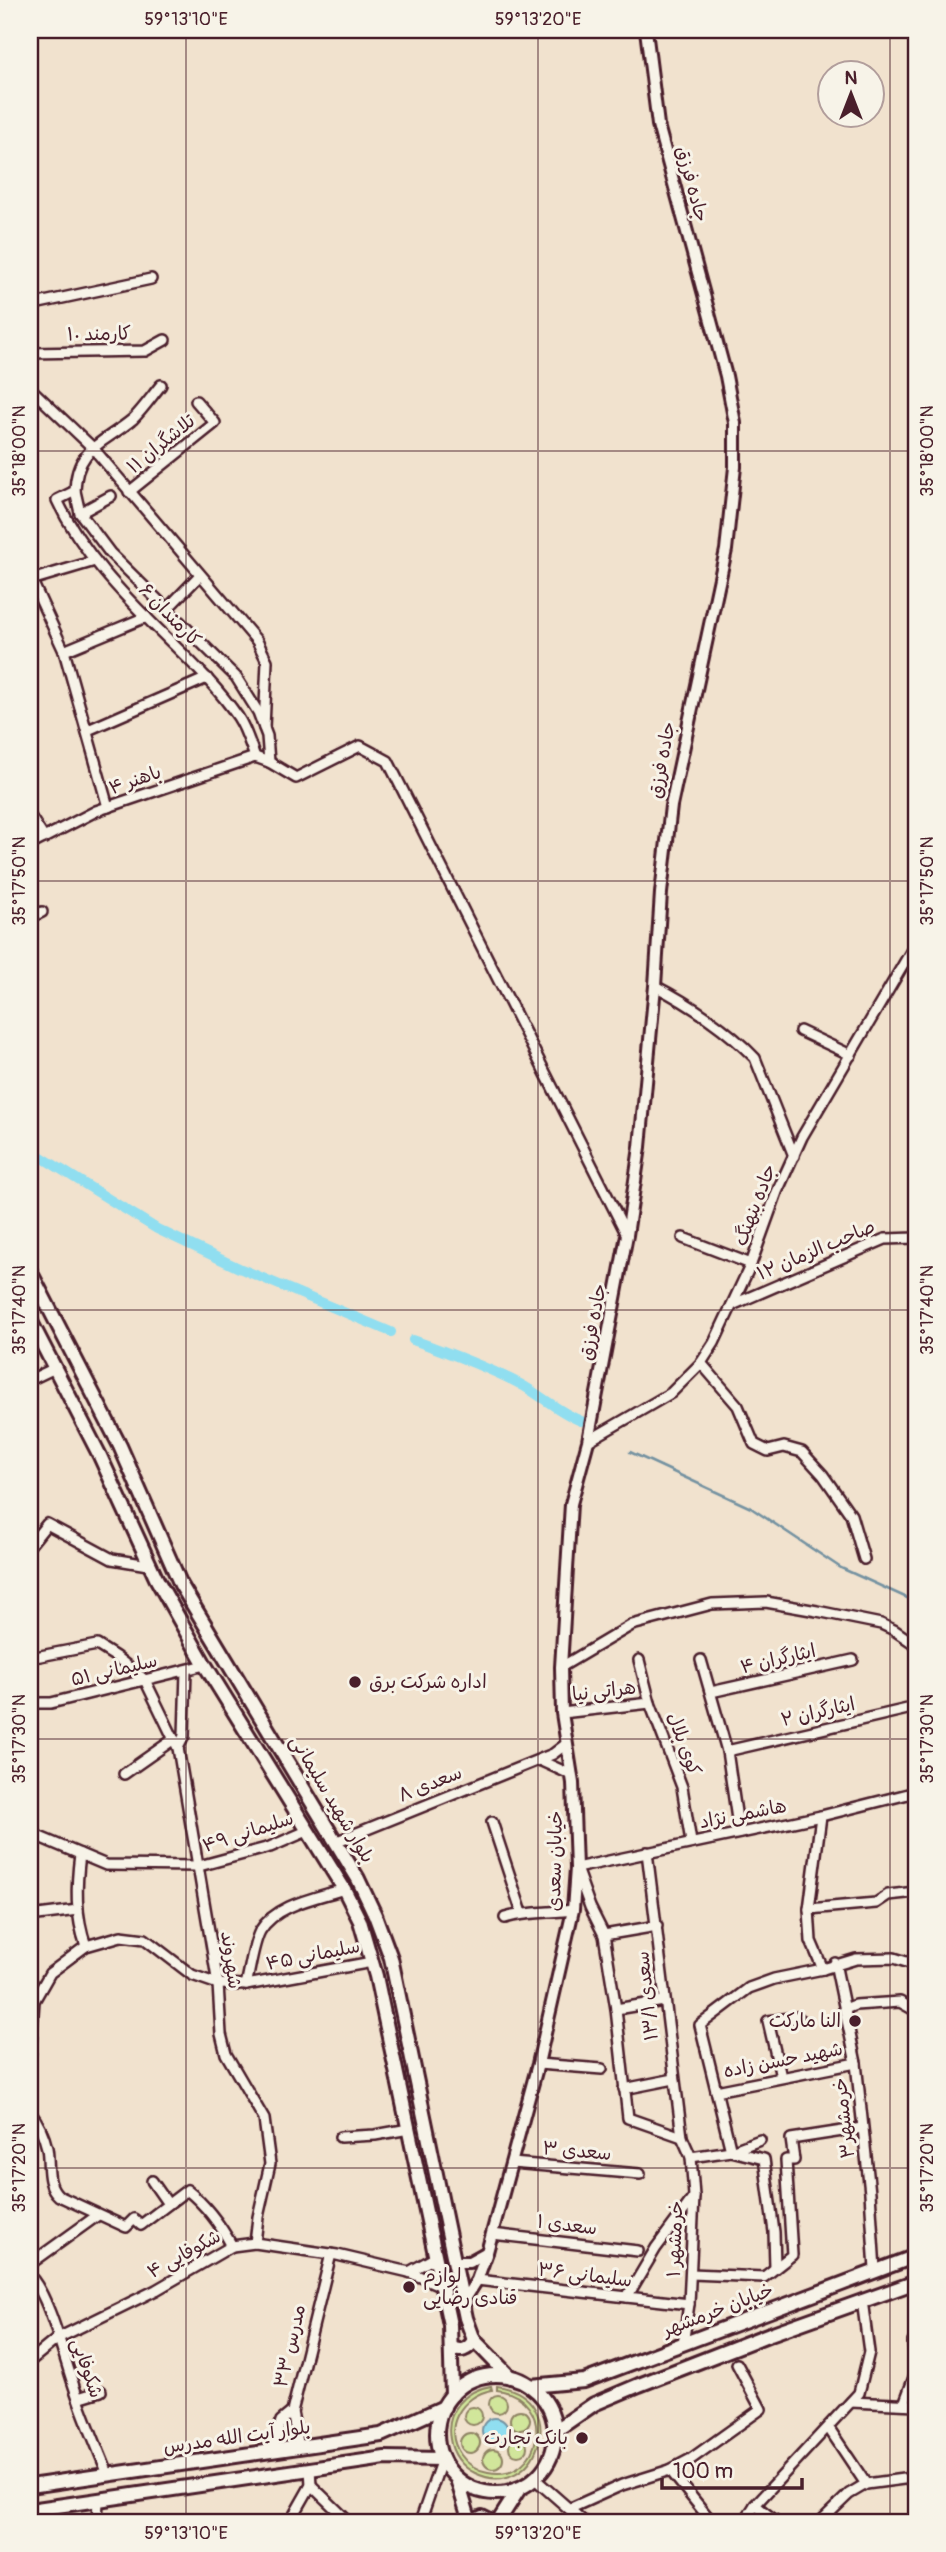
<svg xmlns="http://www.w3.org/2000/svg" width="946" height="2552" viewBox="0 0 946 2552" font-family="Pangolin,'Playpen Sans Arabic',sans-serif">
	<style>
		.green { fill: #d1e69b; stroke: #8e8263; stroke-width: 2 }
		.water { fill: #90def0; stroke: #7492a1; stroke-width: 2 }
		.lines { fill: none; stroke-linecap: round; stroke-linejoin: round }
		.stream { stroke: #7492a1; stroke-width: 2.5 }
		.canal { stroke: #90def0; stroke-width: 10 }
		.minor-casing { stroke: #4a1f2b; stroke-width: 14 }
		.tertiary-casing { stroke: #4a1f2b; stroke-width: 16 }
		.secondary-casing { stroke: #4a1f2b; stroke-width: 18 }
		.minor { stroke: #f7f3e8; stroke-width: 9 }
		.tertiary { stroke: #f7f3e8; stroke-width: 10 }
		.secondary { stroke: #f7f3e8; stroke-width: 12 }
		.ticks { fill: none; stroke: #4a1f2b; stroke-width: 2; stroke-opacity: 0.45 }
		.poi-dot { fill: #4a1f2b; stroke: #f7f3e8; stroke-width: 2.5 }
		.labels { text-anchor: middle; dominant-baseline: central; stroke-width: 6; stroke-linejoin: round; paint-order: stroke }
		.street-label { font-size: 19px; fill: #4a1f2b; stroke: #f7f3e8 }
		.poi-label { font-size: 19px; fill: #4a1f2b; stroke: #f7f3e8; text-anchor: start }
		.neatline { fill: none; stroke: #4a1f2b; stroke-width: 2.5 }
		.ticks-label { font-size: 18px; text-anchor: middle; fill: #4a1f2b }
	</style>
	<rect width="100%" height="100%" fill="#f1e2ce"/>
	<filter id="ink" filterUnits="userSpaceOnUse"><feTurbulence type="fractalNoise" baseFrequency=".0143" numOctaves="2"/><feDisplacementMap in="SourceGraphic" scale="14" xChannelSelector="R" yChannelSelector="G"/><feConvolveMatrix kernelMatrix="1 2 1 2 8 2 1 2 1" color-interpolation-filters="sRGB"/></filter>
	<g filter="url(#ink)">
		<g class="green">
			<path d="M491,2386L492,2390C462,2395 441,2428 461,2455C467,2464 477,2470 488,2472C543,2483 558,2398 497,2390V2386C574,2397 537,2503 475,2473C462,2467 452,2454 450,2439C445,2412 465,2390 491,2386Z"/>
			<circle cx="498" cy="2404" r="9"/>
			<circle cx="473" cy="2416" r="9"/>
			<circle cx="520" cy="2420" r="10"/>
			<circle cx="470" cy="2443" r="10"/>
			<circle cx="518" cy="2447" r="9"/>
			<circle cx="493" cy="2459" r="10"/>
		</g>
		<circle class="water" cx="495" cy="2431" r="13"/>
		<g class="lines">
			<path class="stream" d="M630,1452L751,1508L841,1568L916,1602"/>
			<g class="canal">
				<path d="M30,1150L157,1229L239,1268L391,1332"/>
				<path d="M413,1340C450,1353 485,1366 520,1384C541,1395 558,1412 581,1421"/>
			</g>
			<g class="minor-casing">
				<g id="minor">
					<path d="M30,305L151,279"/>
					<path d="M30,353L145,351L165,340"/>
					<path d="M161,385C152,396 143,409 133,419C103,444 76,447 75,491L57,500C81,551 122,594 163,634C189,660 217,686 238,717C246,729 250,744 255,757"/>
					<path d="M30,388L93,448L257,641L267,661L264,728"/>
					<path d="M75,491L80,513L110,553L236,677L258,712L267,736L269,762"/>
					<path d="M129,492L215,423L196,401"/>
					<path d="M80,513L111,496"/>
					<path d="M30,577L64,651L108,807"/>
					<path d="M31,580L95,561"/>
					<path d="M167,609L200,575"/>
					<path d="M64,651L146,617"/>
					<path d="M88,730L207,678"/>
					<path d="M255,757L269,762L296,778L360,746L388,761L627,1235"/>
					<path d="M30,816L44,838"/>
					<path d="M30,845L96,811L255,757"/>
					<path d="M30,918L42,912"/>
					<path d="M655,986C690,1004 728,1030 755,1058L794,1156"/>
					<path d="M800,1031L851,1055"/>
					<path d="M683,1238L751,1264"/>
					<path d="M732,1305L885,1239L916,1238"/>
					<path d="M701,1363L738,1406L754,1444L768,1451L784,1447L802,1452L823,1475L851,1515L864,1559"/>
					<path d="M30,1380L55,1368"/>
					<path d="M588,1441L671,1393L701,1363L714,1343L751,1264L777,1192L802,1137L916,943"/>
					<path d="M30,1545L47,1524L112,1559L148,1565"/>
					<path d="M30,1658L97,1645L116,1657L145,1680L178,1748L218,1984L221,2034L226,2054L264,2119L270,2164L258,2217L255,2243"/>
					<path d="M639,1660L650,1703L682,1787L691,1842"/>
					<path d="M701,1660L727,1751L739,1833"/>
					<path d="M561,1667L632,1625L712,1604L766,1602L817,1611L881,1624L894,1630L916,1645"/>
					<path d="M711,1692L853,1660"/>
					<path d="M30,1703H51L205,1665"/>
					<path d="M562,1713L650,1703"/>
					<path d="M178,1748L184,1736L186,1671"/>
					<path d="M727,1751L916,1707"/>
					<path d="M539,1760L572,1775"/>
					<path d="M124,1774L174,1739"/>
					<path d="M821,1816L809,1909L811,1941L823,1969"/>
					<path d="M492,1822L522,1913"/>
					<path d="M30,1833L106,1865L199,1866L270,1847L307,1831"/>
					<path d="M335,1842L553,1754L566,1744"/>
					<path d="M647,1852L682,2137L691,2157L694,2196L689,2304L683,2344"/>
					<path d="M80,1854C76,1886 75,1915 86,1946"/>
					<path d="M809,1909L876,1903L888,1895L916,1892"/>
					<path d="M30,1916L78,1910"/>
					<path d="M505,1918C527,1911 551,1913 573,1910"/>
					<path d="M604,1935L657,1926"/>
					<path d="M835,1963L856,2063L870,2193L875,2270"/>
					<path d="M246,1985C250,1970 253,1944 260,1931C276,1904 317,1898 344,1889"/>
					<path d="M616,2009L664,2001"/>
					<path d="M845,2009L855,2005L900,2002L916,2011"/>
					<path d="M30,2057L34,2001L50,1973L86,1946L121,1936L145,1939L192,1975L218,1984L246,1985L372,1962"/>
					<path d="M538,2064L602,2069"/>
					<path d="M781,2077L768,2021L798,2017"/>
					<path d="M624,2089L674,2079"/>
					<path d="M716,2091L856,2063"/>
					<path d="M30,2112C38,2122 44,2135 47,2148C50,2164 45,2184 59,2196L126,2227L134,2219L141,2225L187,2190C207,2206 220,2224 232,2246"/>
					<path d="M340,2137L375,2135L409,2129"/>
					<path d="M682,2137L628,2118L616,2009L604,1935L590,1907L576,1868L821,1816L916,1792"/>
					<path d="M731,2151L700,2025L749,1988L774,1979L823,1969L856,1959L894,1958L916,1965"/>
					<path d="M731,2151L764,2159L774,2232L775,2267"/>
					<path d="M691,2157L731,2151L760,2140"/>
					<path d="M512,2163L640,2174"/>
					<path d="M152,2181L168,2204"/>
					<path d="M492,2234L638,2251"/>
					<path d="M30,2264L98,2215"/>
					<path d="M409,2272L436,2257"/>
					<path d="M691,2274L764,2277L792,2255L786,2160H794L791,2139L862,2128"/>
					<path d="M30,2276C51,2298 66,2367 78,2398C87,2424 98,2449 108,2474"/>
					<path d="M477,2280L689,2304"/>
					<path d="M627,2297L656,2248L694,2197"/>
					<path d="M30,2361L58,2338L156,2290L232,2246L255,2243L337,2255L409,2272L442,2286"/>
					<path d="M78,2398L101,2391"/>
					<path d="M851,2402L916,2405"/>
					<path d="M904,2404L916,2372L913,2342"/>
					<path d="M828,2427L866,2484"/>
					<path d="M299,2447L292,2412L331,2254"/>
					<path d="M272,2451L281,2421L292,2412"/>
					<path d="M670,2470L712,2522"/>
					<path d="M535,2479L584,2522"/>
					<path d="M311,2485L349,2522"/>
					<path d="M755,2505L777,2522"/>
					<path d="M571,2508L622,2485L670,2470L691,2459L761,2409L737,2364"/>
					<path d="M97,2522L98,2500"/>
					<path d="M290,2522L311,2485L310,2469"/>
					<path d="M420,2522L442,2459"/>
					<path d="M744,2522L755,2505L859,2393L869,2352L862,2300"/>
					<path d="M820,2522L849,2494L866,2484L911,2478"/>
				</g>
			</g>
			<g class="tertiary-casing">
				<g id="tertiary">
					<path d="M454,2262H469L487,2252"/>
					<path d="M463,2302L477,2280L487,2252L538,2064L573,1910L576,1868L573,1783L562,1713L561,1667L571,1504L588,1441L627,1235L640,1147L655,986L661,893L671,806L726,550L735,467V423L726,376L658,125L646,30"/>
				</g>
			</g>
			<g class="secondary-casing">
				<g id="secondary">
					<path d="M30,1271L120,1446L181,1585L358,1879L375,1915L391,1958L466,2318L474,2340L510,2377"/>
					<path d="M30,1302L42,1295"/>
					<path d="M30,1320L100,1456L156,1578L205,1665L344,1889L360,1921L376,1976L450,2325L452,2395"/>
					<path d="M451,2347C460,2353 468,2350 474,2340"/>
					<circle cx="496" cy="2434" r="59"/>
					<path d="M530,2386L584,2381L916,2256"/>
					<path d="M555,2431L594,2404L639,2385L770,2334L916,2282"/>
					<path d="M457,2479L470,2522"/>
					<path d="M30,2486L381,2435L444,2407"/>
					<path d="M30,2510L385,2458L442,2459"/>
					<path d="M472,2522L482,2517L492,2522"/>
					<path d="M498,2522L519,2489"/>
				</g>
			</g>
			<use href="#minor" class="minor"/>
			<use href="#tertiary" class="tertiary"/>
			<use href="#secondary" class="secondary"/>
		</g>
	</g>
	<path class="ticks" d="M186,30V2522M538,30V2522M890,30V2522M30,451H916M30,881H916M30,1310H916M30,1739H916M30,2168H916"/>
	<g class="poi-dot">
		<circle cx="355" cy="1682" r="7"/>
		<circle cx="855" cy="2021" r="7"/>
		<circle cx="409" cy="2287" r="7"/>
		<circle cx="582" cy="2438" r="7"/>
	</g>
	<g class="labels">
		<g class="street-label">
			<text transform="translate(692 184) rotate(75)">جاده فرزق</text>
			<text transform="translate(99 334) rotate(-1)">کارمند ۱۰</text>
			<text transform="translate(161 444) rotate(-39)">تلاشگران ۱۱</text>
			<text transform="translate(170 615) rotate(46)">کارمندان ۶</text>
			<text transform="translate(662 760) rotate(-79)">جاده فرزق</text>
			<text transform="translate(135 780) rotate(-19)">باهنر ۴</text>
			<text transform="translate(755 1205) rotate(-69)">جاده بنهنگ</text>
			<text transform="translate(816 1250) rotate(-23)">صاحب الزمان ۱۲</text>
			<text transform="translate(593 1322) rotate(-79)">جاده فرزق</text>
			<text transform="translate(778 1659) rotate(-13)">ایثارگران ۴</text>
			<text transform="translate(114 1670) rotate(-13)">سلیمانی ۵۱</text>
			<text transform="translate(604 1691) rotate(-7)">هراتی نیا</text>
			<text transform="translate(818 1712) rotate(-13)">ایثارگران ۲</text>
			<text transform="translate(684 1744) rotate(70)">کوی بلال</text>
			<text transform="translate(430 1784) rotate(-22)">سعدی ۸</text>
			<text transform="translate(332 1799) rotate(59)">بلوار شهید سلیمانی</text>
			<text transform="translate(743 1814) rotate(-11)">هاشمی نژاد</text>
			<text transform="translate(248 1832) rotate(-18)">سلیمانی ۴۹</text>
			<text transform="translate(555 1861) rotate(-89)">خیابان سعدی</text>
			<text transform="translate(313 1955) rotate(-11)">سلیمانی ۴۵</text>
			<text transform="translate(231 1960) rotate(82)">شهروند</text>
			<text transform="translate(647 1996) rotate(-96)">سعدی ۱۳/۱</text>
			<text transform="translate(783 2060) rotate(-11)">شهید حسن زاده</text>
			<text transform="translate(844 2118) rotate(-96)">خرمشهر۳</text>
			<text transform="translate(577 2151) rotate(5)">سعدی ۳</text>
			<text transform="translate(567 2225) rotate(7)">سعدی ۱</text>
			<text transform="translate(675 2239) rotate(-88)">خرمشهر ۱</text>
			<text transform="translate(184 2254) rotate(-29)">شکوفایی ۴</text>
			<text transform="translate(585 2275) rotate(7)">سلیمانی ۳۶</text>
			<text transform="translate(718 2310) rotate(-21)">خیابان خرمشهر</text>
			<text transform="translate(290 2346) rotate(-77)">مدرس ۳۳</text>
			<text transform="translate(87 2368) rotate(71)">شکوفایی</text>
			<text transform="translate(237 2437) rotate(-8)">بلوار آیت الله مدرس</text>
		</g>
		<g class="poi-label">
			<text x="369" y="1682">اداره شرکت برق</text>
			<text x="841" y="2021" text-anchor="end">النا مارکت</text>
			<text x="423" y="2276">لوازم<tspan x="423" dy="22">قنادی رضایی</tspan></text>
			<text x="568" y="2438" text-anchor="end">بانک تجارت</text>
		</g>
	</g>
	<rect width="946" height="2552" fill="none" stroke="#f7f3e8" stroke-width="77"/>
	<g transform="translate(851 94)"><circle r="33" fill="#f7f3e8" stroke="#b29e9c" stroke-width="2"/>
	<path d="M0-5L12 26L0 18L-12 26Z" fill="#4a1f2b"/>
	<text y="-10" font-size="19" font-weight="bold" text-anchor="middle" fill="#4a1f2b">N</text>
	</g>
	<path d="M662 2478v10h140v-10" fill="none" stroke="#4a1f2b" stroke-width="3.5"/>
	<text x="673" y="2478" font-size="21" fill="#4a1f2b" stroke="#f7f3e8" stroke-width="5" paint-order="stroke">100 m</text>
	<rect x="38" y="38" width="870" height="2476" class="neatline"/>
	<g class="ticks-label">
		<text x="186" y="25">59°13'10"E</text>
		<text x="538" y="25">59°13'20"E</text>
		<text transform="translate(19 451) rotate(-90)" y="6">35°18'00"N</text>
		<text transform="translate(927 451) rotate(-90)" y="6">35°18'00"N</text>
		<text transform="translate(19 881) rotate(-90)" y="6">35°17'50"N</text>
		<text transform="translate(927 881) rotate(-90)" y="6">35°17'50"N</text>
		<text transform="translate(19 1310) rotate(-90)" y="6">35°17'40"N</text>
		<text transform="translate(927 1310) rotate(-90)" y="6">35°17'40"N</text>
		<text transform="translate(19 1739) rotate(-90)" y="6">35°17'30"N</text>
		<text transform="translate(927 1739) rotate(-90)" y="6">35°17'30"N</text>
		<text transform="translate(19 2168) rotate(-90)" y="6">35°17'20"N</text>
		<text transform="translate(927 2168) rotate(-90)" y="6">35°17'20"N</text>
		<text x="186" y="2539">59°13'10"E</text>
		<text x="538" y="2539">59°13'20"E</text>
	</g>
</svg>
